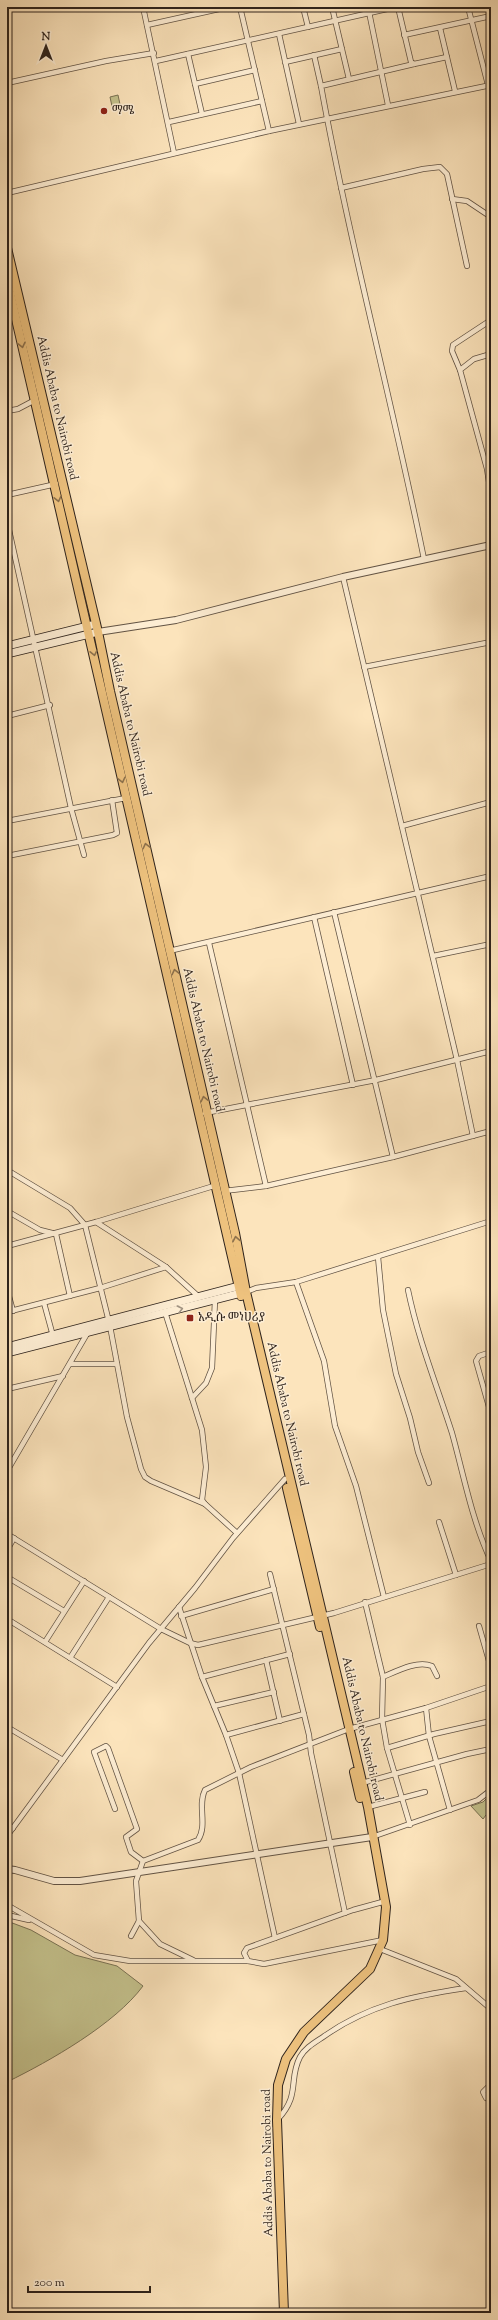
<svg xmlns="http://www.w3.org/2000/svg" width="498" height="2320" viewBox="0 0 498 2320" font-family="'Sorts Mill Goudy','Noto Serif Ethiopic',serif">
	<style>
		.green { fill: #c4c28d; stroke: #797254 }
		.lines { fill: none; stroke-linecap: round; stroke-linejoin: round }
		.minor-casing { stroke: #625344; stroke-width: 6 }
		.tertiary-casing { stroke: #625344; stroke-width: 8 }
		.secondary-casing { stroke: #2e231c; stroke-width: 9 }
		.trunk-casing { stroke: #2e231c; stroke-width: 10 }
		.minor { stroke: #fdedd3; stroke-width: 4.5 }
		.tertiary { stroke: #fdedd3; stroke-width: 6 }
		.secondary { stroke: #fdedd3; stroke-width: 7 }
		.trunk { stroke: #eec27e; stroke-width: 8 }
		.oneway { stroke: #8e724d }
		.oneway2 { stroke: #a09281 }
		.poi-dot { fill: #8f2418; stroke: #fdedd3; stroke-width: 1.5 }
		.labels { text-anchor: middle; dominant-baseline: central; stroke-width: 3; stroke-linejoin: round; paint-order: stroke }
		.poi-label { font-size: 12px; fill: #2e231c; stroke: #fdedd3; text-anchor: start }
		.street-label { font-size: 12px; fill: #2e231c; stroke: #fdedd3 }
	</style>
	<rect width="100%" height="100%" fill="#fce4bc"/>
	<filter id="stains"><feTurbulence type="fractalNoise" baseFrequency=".005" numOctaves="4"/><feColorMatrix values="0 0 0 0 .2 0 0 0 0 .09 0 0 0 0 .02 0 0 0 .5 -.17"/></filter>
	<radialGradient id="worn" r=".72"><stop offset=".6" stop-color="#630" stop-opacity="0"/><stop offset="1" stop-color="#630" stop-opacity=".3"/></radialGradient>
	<g class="green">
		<path d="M118,95L121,109L113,111L110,97Z"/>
		<path d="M491,1794V1818L486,1815L483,1819L471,1806L483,1802Z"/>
		<path d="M7,1921L31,1930L75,1955L117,1966L143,1986C115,2024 50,2061 7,2082Z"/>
	</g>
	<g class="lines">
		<g class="minor-casing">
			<g id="minor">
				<path d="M143,7L174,153"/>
				<path d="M240,7L269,131"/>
				<path d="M303,7L308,27"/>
				<path d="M332,7L349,79"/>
				<path d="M368,7L388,105"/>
				<path d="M398,7L411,62L414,64L447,57"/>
				<path d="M468,7L488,85L491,89"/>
				<path d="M147,25L228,7"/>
				<path d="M440,28L455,91"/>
				<path d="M279,34L299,124"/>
				<path d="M404,35L491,16"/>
				<path d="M188,54L202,114"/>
				<path d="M314,55L321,86"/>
				<path d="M156,61L396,7"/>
				<path d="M285,62L342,49"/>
				<path d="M414,64L321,86C350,245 392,401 424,559"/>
				<path d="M7,83L106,61L154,53"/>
				<path d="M195,84L255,70"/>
				<path d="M169,122L262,101"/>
				<path d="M341,188L423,169L440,167L447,174L467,266"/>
				<path d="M7,193L269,131L491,85"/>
				<path d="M452,199L467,201L491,217"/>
				<path d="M491,354L474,359L460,370L487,469L491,495"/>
				<path d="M460,370L452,351L453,345L491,320"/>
				<path d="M7,411L18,409L35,400"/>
				<path d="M7,495L56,484"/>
				<path d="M7,521L71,808L84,855"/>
				<path d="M343,577L457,1060L473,1136"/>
				<path d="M364,667L491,642"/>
				<path d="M7,716L50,705"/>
				<path d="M7,821L126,798"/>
				<path d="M402,826L491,802"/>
				<path d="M7,856L113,835L117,833L112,800"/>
				<path d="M334,912L393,1157"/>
				<path d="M314,917L353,1085"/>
				<path d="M209,943L266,1186"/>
				<path d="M169,951L491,876"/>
				<path d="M433,956L491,944"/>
				<path d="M205,1113L376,1080L491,1051"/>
				<path d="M7,1170L70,1208L85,1225L110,1326L127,1417L141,1469L145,1477L151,1481L205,1504"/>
				<path d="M224,1191L266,1186L393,1157L491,1131"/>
				<path d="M7,1211L40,1230L56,1234L70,1296"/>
				<path d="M96,1222L166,1267L199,1297"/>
				<path d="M7,1246L96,1222L217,1185"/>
				<path d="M378,1257L383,1310L396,1374L410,1418L418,1452L429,1483"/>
				<path d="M296,1282L324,1361L335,1426L356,1486L384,1597"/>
				<path d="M7,1289L13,1311"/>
				<path d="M408,1290C418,1339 437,1386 452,1433C464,1476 472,1521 491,1561"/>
				<path d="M246,1292L256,1288L296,1282L491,1221"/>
				<path d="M44,1303L53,1336"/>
				<path d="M7,1312L100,1288L166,1267"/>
				<path d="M165,1312L202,1430L206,1467L202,1500L205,1504L237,1533"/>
				<path d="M491,1352L479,1356L476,1361L491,1414"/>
				<path d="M70,1364H117"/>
				<path d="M7,1389L63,1376"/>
				<path d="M192,1398L206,1383L212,1368L215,1300"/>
				<path d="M7,1471L88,1332"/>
				<path d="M439,1522L456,1575"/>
				<path d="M7,1534L161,1629L190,1643L198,1645L334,1613L491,1564"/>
				<path d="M7,1550L14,1538"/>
				<path d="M270,1574L309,1735L311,1753L345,1913"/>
				<path d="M7,1577L64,1611"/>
				<path d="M365,1602L383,1677L382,1719L387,1748L410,1825"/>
				<path d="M179,1607L202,1677L226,1735L239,1773L275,1938"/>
				<path d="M181,1616L274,1589"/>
				<path d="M7,1619L117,1687"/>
				<path d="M479,1626L491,1668"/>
				<path d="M45,1642L84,1581"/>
				<path d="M70,1658L109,1597"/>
				<path d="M266,1660L280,1721"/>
				<path d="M202,1677L290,1654"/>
				<path d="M383,1677C397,1671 417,1660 432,1666L437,1676"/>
				<path d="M214,1706L274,1692"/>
				<path d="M426,1708L429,1736L450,1810"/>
				<path d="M7,1727L63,1760"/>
				<path d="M226,1735L304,1714"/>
				<path d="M387,1748L434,1734L491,1721"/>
				<path d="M362,1783L467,1754L491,1749"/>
				<path d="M368,1807L425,1792"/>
				<path d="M115,1809L94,1752L106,1746L108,1748L137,1829L126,1837L131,1852L143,1861"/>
				<path d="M7,1824L13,1828"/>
				<path d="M7,1836L149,1643L195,1588L233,1538L285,1479"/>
				<path d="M372,1837L478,1800L491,1790"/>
				<path d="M7,1905L94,1955L130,1961H248"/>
				<path d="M7,1915L29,1920"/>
				<path d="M131,1936L139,1921"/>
				<path d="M383,1940L264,1964L248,1961L244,1953L247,1948L353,1910L386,1901"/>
				<path d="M380,1949L456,1979L491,2009"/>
				<path d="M193,1960L160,1944L139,1921L136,1881L143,1861L198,1840C208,1825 197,1805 205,1790L251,1767L349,1729L426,1708L491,1686"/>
				<path d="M486,2098L483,2092L491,2084"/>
				<path d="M278,2119C301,2094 288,2080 300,2057C305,2048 314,2043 323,2037C368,2005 412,1996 466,1988"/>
			</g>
		</g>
		<g class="tertiary-casing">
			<g id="tertiary">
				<path d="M98,632L176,620L343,577L491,545"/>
				<path d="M7,1869L15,1870L54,1881H80L372,1837"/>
			</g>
		</g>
		<g class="secondary-casing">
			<g id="secondary">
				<path d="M7,646L96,624"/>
				<path d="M7,654L98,632"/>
				<path d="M7,1347L243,1285"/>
				<path d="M7,1353L245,1292"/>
			</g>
		</g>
		<g class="trunk-casing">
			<g id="trunk">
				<path d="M7,248L98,632L110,691L235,1233L246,1292L368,1807L386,1907L383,1940L370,1969L304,2032L286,2059L278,2085L277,2120L284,2313"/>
				<path d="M7,280L241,1296"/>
				<path d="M287,1488L320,1627"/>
				<path d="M354,1772L360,1798"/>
			</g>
		</g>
		<use href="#minor" class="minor"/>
		<use href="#tertiary" class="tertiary"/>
		<use href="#secondary" class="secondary"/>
		<use href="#trunk" class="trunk"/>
	</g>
	<defs><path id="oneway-chevron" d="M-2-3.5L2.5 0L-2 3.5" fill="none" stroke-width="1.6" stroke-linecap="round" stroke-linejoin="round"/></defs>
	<g class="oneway">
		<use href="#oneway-chevron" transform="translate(22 345) rotate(77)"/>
		<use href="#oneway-chevron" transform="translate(58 499) rotate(77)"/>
		<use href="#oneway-chevron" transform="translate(94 653) rotate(78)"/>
		<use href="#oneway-chevron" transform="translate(122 780) rotate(77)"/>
		<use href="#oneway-chevron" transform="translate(146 846) rotate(-103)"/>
		<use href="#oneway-chevron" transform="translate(175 972) rotate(-103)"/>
		<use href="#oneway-chevron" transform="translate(204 1099) rotate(-103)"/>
		<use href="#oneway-chevron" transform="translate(236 1239) rotate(-101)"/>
	</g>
	<use class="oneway2" href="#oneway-chevron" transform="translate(180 1309) rotate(-14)"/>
	<g class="poi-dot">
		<circle cx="104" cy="111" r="4"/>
		<rect x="186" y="1314" width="8" height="8" rx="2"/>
	</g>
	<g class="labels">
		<g class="poi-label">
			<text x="112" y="111">ማሜ</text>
			<text x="198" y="1318">አዲሱ መነሀሪያ</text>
		</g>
		<g class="street-label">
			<text transform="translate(57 408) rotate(77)">Addis Ababa to Nairobi road</text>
			<text transform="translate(130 724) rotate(77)">Addis Ababa to Nairobi road</text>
			<text transform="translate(203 1040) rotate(77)">Addis Ababa to Nairobi road</text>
			<text transform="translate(287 1414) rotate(77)">Addis Ababa to Nairobi road</text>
			<text transform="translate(362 1729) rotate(77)">Addis Ababa to Nairobi road</text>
			<text transform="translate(268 2163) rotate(-91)">Addis Ababa to Nairobi road</text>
		</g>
	</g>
	<rect width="498" height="2320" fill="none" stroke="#fce4bc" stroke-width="24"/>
	<rect x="8" y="8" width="482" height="2304" fill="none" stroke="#2e231c" stroke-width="2"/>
	<rect x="12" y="12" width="474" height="2296" fill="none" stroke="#2e231c"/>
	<g transform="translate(46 46)" stroke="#fdedd3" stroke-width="3" paint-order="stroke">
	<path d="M0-3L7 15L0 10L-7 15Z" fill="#2e231c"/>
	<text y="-6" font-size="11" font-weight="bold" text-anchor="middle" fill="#2e231c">N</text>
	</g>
	<path d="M28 2286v6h122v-6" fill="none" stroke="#2e231c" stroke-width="2"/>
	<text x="34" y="2286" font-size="12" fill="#2e231c" stroke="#fdedd3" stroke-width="3" paint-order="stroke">200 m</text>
	<rect width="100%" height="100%" filter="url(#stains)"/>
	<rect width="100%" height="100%" fill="url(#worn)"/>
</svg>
